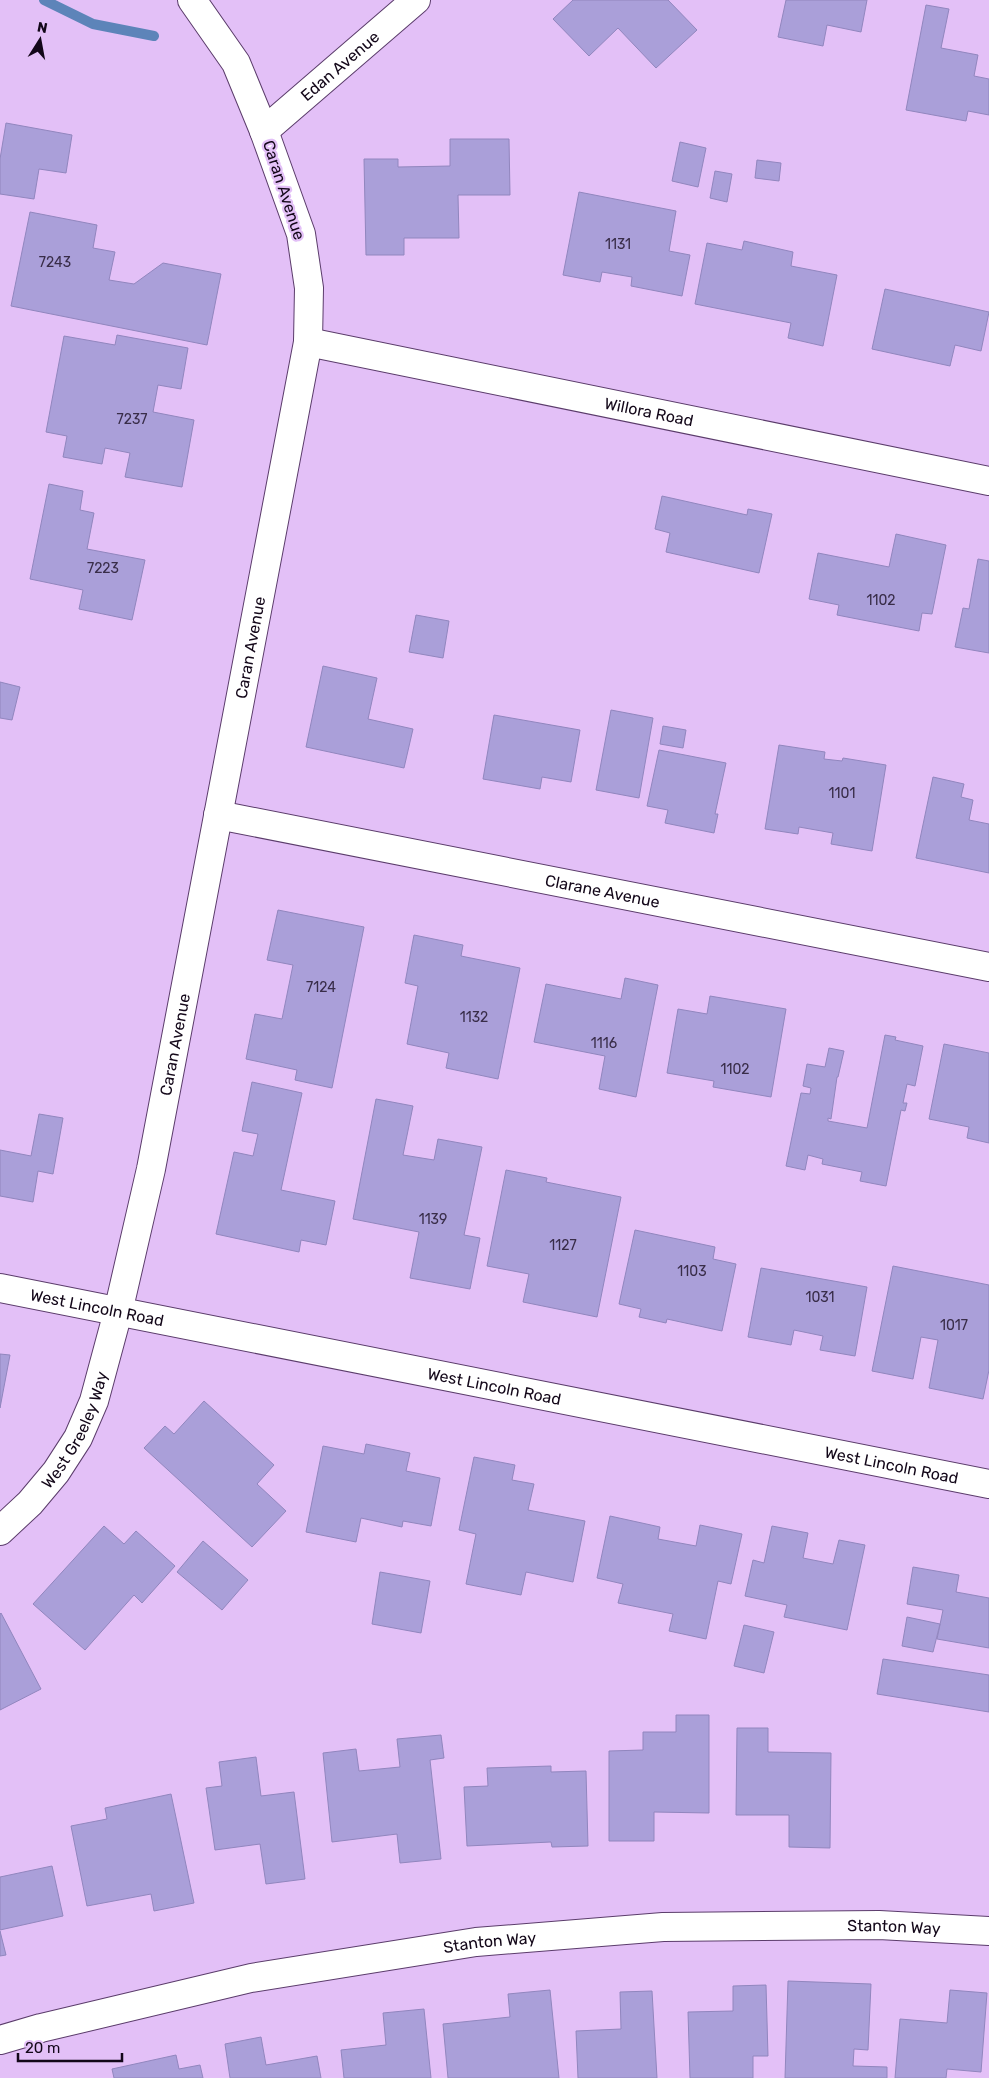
<svg xmlns="http://www.w3.org/2000/svg" width="989" height="2078" viewBox="0 0 989 2078" font-family="Rubik,sans-serif">
	<style>
		.lines { fill: none; stroke-linecap: round; stroke-linejoin: round }
		.stream { stroke: #5d84b9; stroke-width: 10 }
		.building { fill: #aa9fd9; stroke: #9186be }
		.minor-casing { stroke: #5b3c6b; stroke-width: 30 }
		.tertiary-casing { stroke: #5b3c6b; stroke-width: 30 }
		.minor { stroke: #fff; stroke-width: 28 }
		.tertiary { stroke: #fff; stroke-width: 28 }
		.labels { text-anchor: middle; dominant-baseline: central; stroke-width: 4.5; stroke-linejoin: round; paint-order: stroke }
		.number-label { font-size: 14px; fill: #392d49 }
		.street-label { font-size: 16px; fill: #130719; stroke: #e3c0f7 }
	</style>
	<rect width="100%" height="100%" fill="#e3c0f7"/>
	<g class="lines">
		<path class="stream" d="M44,0L93,24L154,36"/>
	</g>
	<g class="building">
		<path d="M573,0H668L697,30L656,68L618,28L589,56L553,19Z"/>
		<path d="M786,0H867L861,32L827,25L823,46L778,37Z"/>
		<path d="M926,5L949,9L941,48L978,55L974,76L989,79V115L968,111L966,121L906,110Z"/>
		<path d="M6,123L72,135L66,173L39,169L34,199L0,194V159Z"/>
		<path d="M450,139H509L510,195H458L459,238H404V255H366L364,159H398V167L450,166Z"/>
		<path d="M680,142L706,148L698,187L672,181Z"/>
		<path d="M757,160L781,163L779,181L755,178Z"/>
		<path d="M715,171L732,174L727,202L710,198Z"/>
		<path d="M579,192L676,211L669,251L690,255L682,296L631,286L632,277L602,272L600,282L563,275Z"/>
		<path d="M30,212L97,225L93,248L115,252L109,280L134,284L163,263L221,274L207,345L11,306Z"/>
		<path d="M744,241L793,252L791,266L837,275L823,346L788,338L791,323L695,304L707,243L742,250Z"/>
		<path d="M885,289L989,312L981,351L955,345L950,366L872,349Z"/>
		<path d="M117,335L188,348L181,389L158,385L153,412L194,420L182,487L125,477L130,453L105,448L102,464L63,457L67,436L46,432L64,336L115,345Z"/>
		<path d="M49,484L83,491L80,510L94,513L87,549L145,560L132,620L79,609L83,590L30,579Z"/>
		<path d="M662,496L747,515L748,509L772,514L759,573L666,552L670,533L655,529Z"/>
		<path d="M896,534L946,545L932,614L922,613L919,631L837,615L839,605L809,599L818,553L889,567Z"/>
		<path d="M978,559L989,561V653L955,647L963,608L969,609Z"/>
		<path d="M416,615L449,621L443,658L409,652Z"/>
		<path d="M323,666L377,678L368,719L413,729L404,768L306,747Z"/>
		<path d="M0,682L20,687L12,720L0,718Z"/>
		<path d="M611,710L653,718L639,798L596,790Z"/>
		<path d="M494,715L580,730L571,782L542,777L540,789L483,779Z"/>
		<path d="M663,726L686,730L683,748L660,744Z"/>
		<path d="M779,745L825,752L824,759L842,761L843,758L886,765L872,851L831,844L833,833L799,827L798,834L765,829Z"/>
		<path d="M659,750L726,763L715,814H718L714,833L665,823L668,810L647,806Z"/>
		<path d="M933,777L964,784L961,797L973,800L969,820L989,824V873L916,858Z"/>
		<path d="M278,910L364,927L332,1088L295,1080L297,1070L246,1059L255,1014L282,1019L293,965L267,960Z"/>
		<path d="M414,935L463,945L461,956L520,968L498,1079L446,1068L449,1053L407,1044L418,986L405,983Z"/>
		<path d="M625,978L658,985L636,1097L599,1089L605,1056L534,1042L546,984L621,999Z"/>
		<path d="M710,996L786,1009L771,1097L713,1087L714,1081L667,1073L678,1009L707,1014Z"/>
		<path d="M885,1035L896,1037L895,1040L923,1046L915,1086L907,1084L903,1103H907L905,1111L901,1110L886,1186L860,1181L862,1172L822,1164L823,1159L808,1155L805,1170L786,1166L801,1093L810,1094L811,1088L803,1086L807,1064L825,1067L829,1048L844,1051L838,1077H837L831,1119L828,1118V1121L867,1128Z"/>
		<path d="M944,1044L989,1053V1143L967,1138L969,1127L929,1119Z"/>
		<path d="M252,1082L302,1093L281,1190L335,1201L326,1245L301,1240L299,1252L216,1234L234,1152L253,1156L258,1134L242,1131Z"/>
		<path d="M376,1099L413,1106L403,1155L434,1160L438,1139L482,1147L464,1235L480,1238L470,1289L410,1278L419,1232L353,1219Z"/>
		<path d="M39,1114L63,1118L53,1174L38,1171L33,1202L0,1196V1150L31,1156Z"/>
		<path d="M506,1170L547,1178L546,1182L621,1197L597,1317L523,1302L529,1274L487,1266Z"/>
		<path d="M635,1230L715,1247L713,1259L736,1264L722,1331L667,1319L666,1323L639,1317L641,1309L619,1304Z"/>
		<path d="M893,1266L989,1285V1370L983,1399L929,1388L938,1340L921,1337L913,1379L872,1371Z"/>
		<path d="M761,1268L867,1287L855,1356L820,1350L823,1336L794,1330L791,1345L748,1337Z"/>
		<path d="M0,1354L10,1355L0,1408Z"/>
		<path d="M204,1401L274,1465L257,1484L286,1511L252,1547L144,1448L165,1426L174,1434Z"/>
		<path d="M366,1444L410,1453L406,1471L440,1478L431,1526L403,1521L402,1527L361,1518L356,1542L306,1532L323,1446L364,1454Z"/>
		<path d="M474,1457L515,1465L512,1480L534,1484L528,1510L585,1521L573,1582L526,1572L521,1595L466,1584L476,1534L459,1530Z"/>
		<path d="M610,1516L660,1527L658,1539L696,1546L700,1525L742,1534L731,1584L718,1581L706,1639L669,1631L673,1614L618,1603L623,1584L597,1578Z"/>
		<path d="M104,1526L124,1544L136,1531L175,1566L142,1603L134,1595L85,1650L33,1604Z"/>
		<path d="M772,1526L808,1533L803,1558L833,1564L839,1540L865,1545L847,1630L784,1617L787,1605L745,1596L753,1560L764,1563Z"/>
		<path d="M203,1541L248,1580L222,1610L177,1572Z"/>
		<path d="M913,1567L959,1575L956,1592L989,1598V1648L937,1639L943,1610L907,1604Z"/>
		<path d="M380,1572L430,1581L421,1633L372,1624Z"/>
		<path d="M1,1613L41,1689L0,1710V1614Z"/>
		<path d="M907,1617L940,1624L933,1652L902,1646Z"/>
		<path d="M744,1625L774,1632L764,1673L734,1666Z"/>
		<path d="M883,1659L989,1675V1712L877,1694Z"/>
		<path d="M676,1715H709V1813L654,1812V1841H609V1751L643,1750V1732H676Z"/>
		<path d="M737,1728H768V1752L831,1753L830,1848L789,1847V1815H736Z"/>
		<path d="M441,1735L444,1758L430,1760L441,1859L400,1863L397,1834L332,1842L323,1753L356,1749L359,1771L400,1767L397,1739Z"/>
		<path d="M256,1757L261,1796L294,1792L305,1879L266,1884L260,1844L215,1850L206,1788L222,1786L219,1762Z"/>
		<path d="M551,1766V1772L586,1771L588,1846L552,1847L551,1842L467,1846L464,1787L488,1786L487,1768Z"/>
		<path d="M171,1794L194,1903L154,1911L151,1894L87,1906L71,1826L107,1819L105,1808Z"/>
		<path d="M52,1866L63,1916L0,1930V1877Z"/>
		<path d="M0,1931L6,1955L0,1956Z"/>
		<path d="M788,1981L871,1984L868,2050L854,2049L853,2066L887,2067V2078H785Z"/>
		<path d="M766,1985L768,2056H753V2078H690L688,2012L733,2011V1986Z"/>
		<path d="M550,1990L559,2078H448L443,2024L510,2017L508,1994Z"/>
		<path d="M950,1990L987,1993L981,2072L947,2069L946,2078H895L900,2019L947,2023Z"/>
		<path d="M652,1991L657,2078H578L576,2031L621,2029L620,1992Z"/>
		<path d="M424,2009L431,2078H344L341,2050L386,2045L383,2013Z"/>
		<path d="M261,2037L266,2065L317,2056L321,2078H230L225,2044Z"/>
		<path d="M176,2055L179,2069L200,2065L203,2078H114L112,2069Z"/>
	</g>
	<g class="lines">
		<g class="minor-casing">
			<g id="minor">
				<path id="s1" d="M264,131L416,0"/>
				<path id="s2" d="M308,342L989,481"/>
				<path id="s3" d="M218,815L989,967"/>
				<path id="s4" d="M0,1531L30,1503L56,1472L78,1438L94,1401L118,1312L151,1169L308,342L309,288L301,234L264,131L236,63L192,0"/>
				<path id="s5" d="M0,2040L41,2028L251,1978L476,1942L663,1927L879,1925L989,1931"/>
			</g>
		</g>
		<g class="tertiary-casing">
			<g id="tertiary">
				<path id="s6" d="M0,1288L989,1484"/>
			</g>
		</g>
		<use href="#minor" class="minor"/>
		<use href="#tertiary" class="tertiary"/>
	</g>
	<g class="labels">
		<g class="number-label">
			<text x="618" y="244">1131</text>
			<text x="55" y="262">7243</text>
			<text x="132" y="419">7237</text>
			<text x="103" y="568">7223</text>
			<text x="881" y="600">1102</text>
			<text x="842" y="793">1101</text>
			<text x="321" y="987">7124</text>
			<text x="474" y="1017">1132</text>
			<text x="604" y="1043">1116</text>
			<text x="735" y="1069">1102</text>
			<text x="433" y="1219">1139</text>
			<text x="563" y="1245">1127</text>
			<text x="692" y="1271">1103</text>
			<text x="820" y="1297">1031</text>
			<text x="954" y="1325">1017</text>
		</g>
		<g class="street-label">
			<text stroke="none"><textPath href="#s1" startOffset="100">Edan Avenue</textPath></text>
			<text transform="translate(284 190) rotate(72)">Caran Avenue</text>
			<text stroke="none"><textPath href="#s2" startOffset="348">Willora Road</textPath></text>
			<text stroke="none"><textPath href="#s4" startOffset="932">Caran Avenue</textPath></text>
			<text stroke="none"><textPath href="#s3" startOffset="392">Clarane Avenue</textPath></text>
			<text stroke="none"><textPath href="#s4" startOffset="528">Caran Avenue</textPath></text>
			<text stroke="none"><textPath href="#s6" startOffset="99">West Lincoln Road</textPath></text>
			<text stroke="none"><textPath href="#s6" startOffset="504">West Lincoln Road</textPath></text>
			<text stroke="none"><textPath href="#s4" startOffset="128">West Greeley Way</textPath></text>
			<text stroke="none"><textPath href="#s6" startOffset="909">West Lincoln Road</textPath></text>
			<text stroke="none"><textPath href="#s5" startOffset="905">Stanton Way</textPath></text>
			<text stroke="none"><textPath href="#s5" startOffset="500">Stanton Way</textPath></text>
		</g>
	</g>
	<g transform="translate(40 40) rotate(11)" stroke="#e3c0f7" stroke-width="4" paint-order="stroke">
	<path d="M0-4L9 19L0 12L-9 19Z" fill="#130719"/>
	<text y="-8" font-size="14" font-weight="bold" text-anchor="middle" fill="#130719">N</text>
	</g>
	<path d="M18 2053v8h104v-8" fill="none" stroke="#130719" stroke-width="2.5"/>
	<text x="25" y="2053" font-size="15" fill="#130719" stroke="#e3c0f7" stroke-width="4" paint-order="stroke">20 m</text>
</svg>
